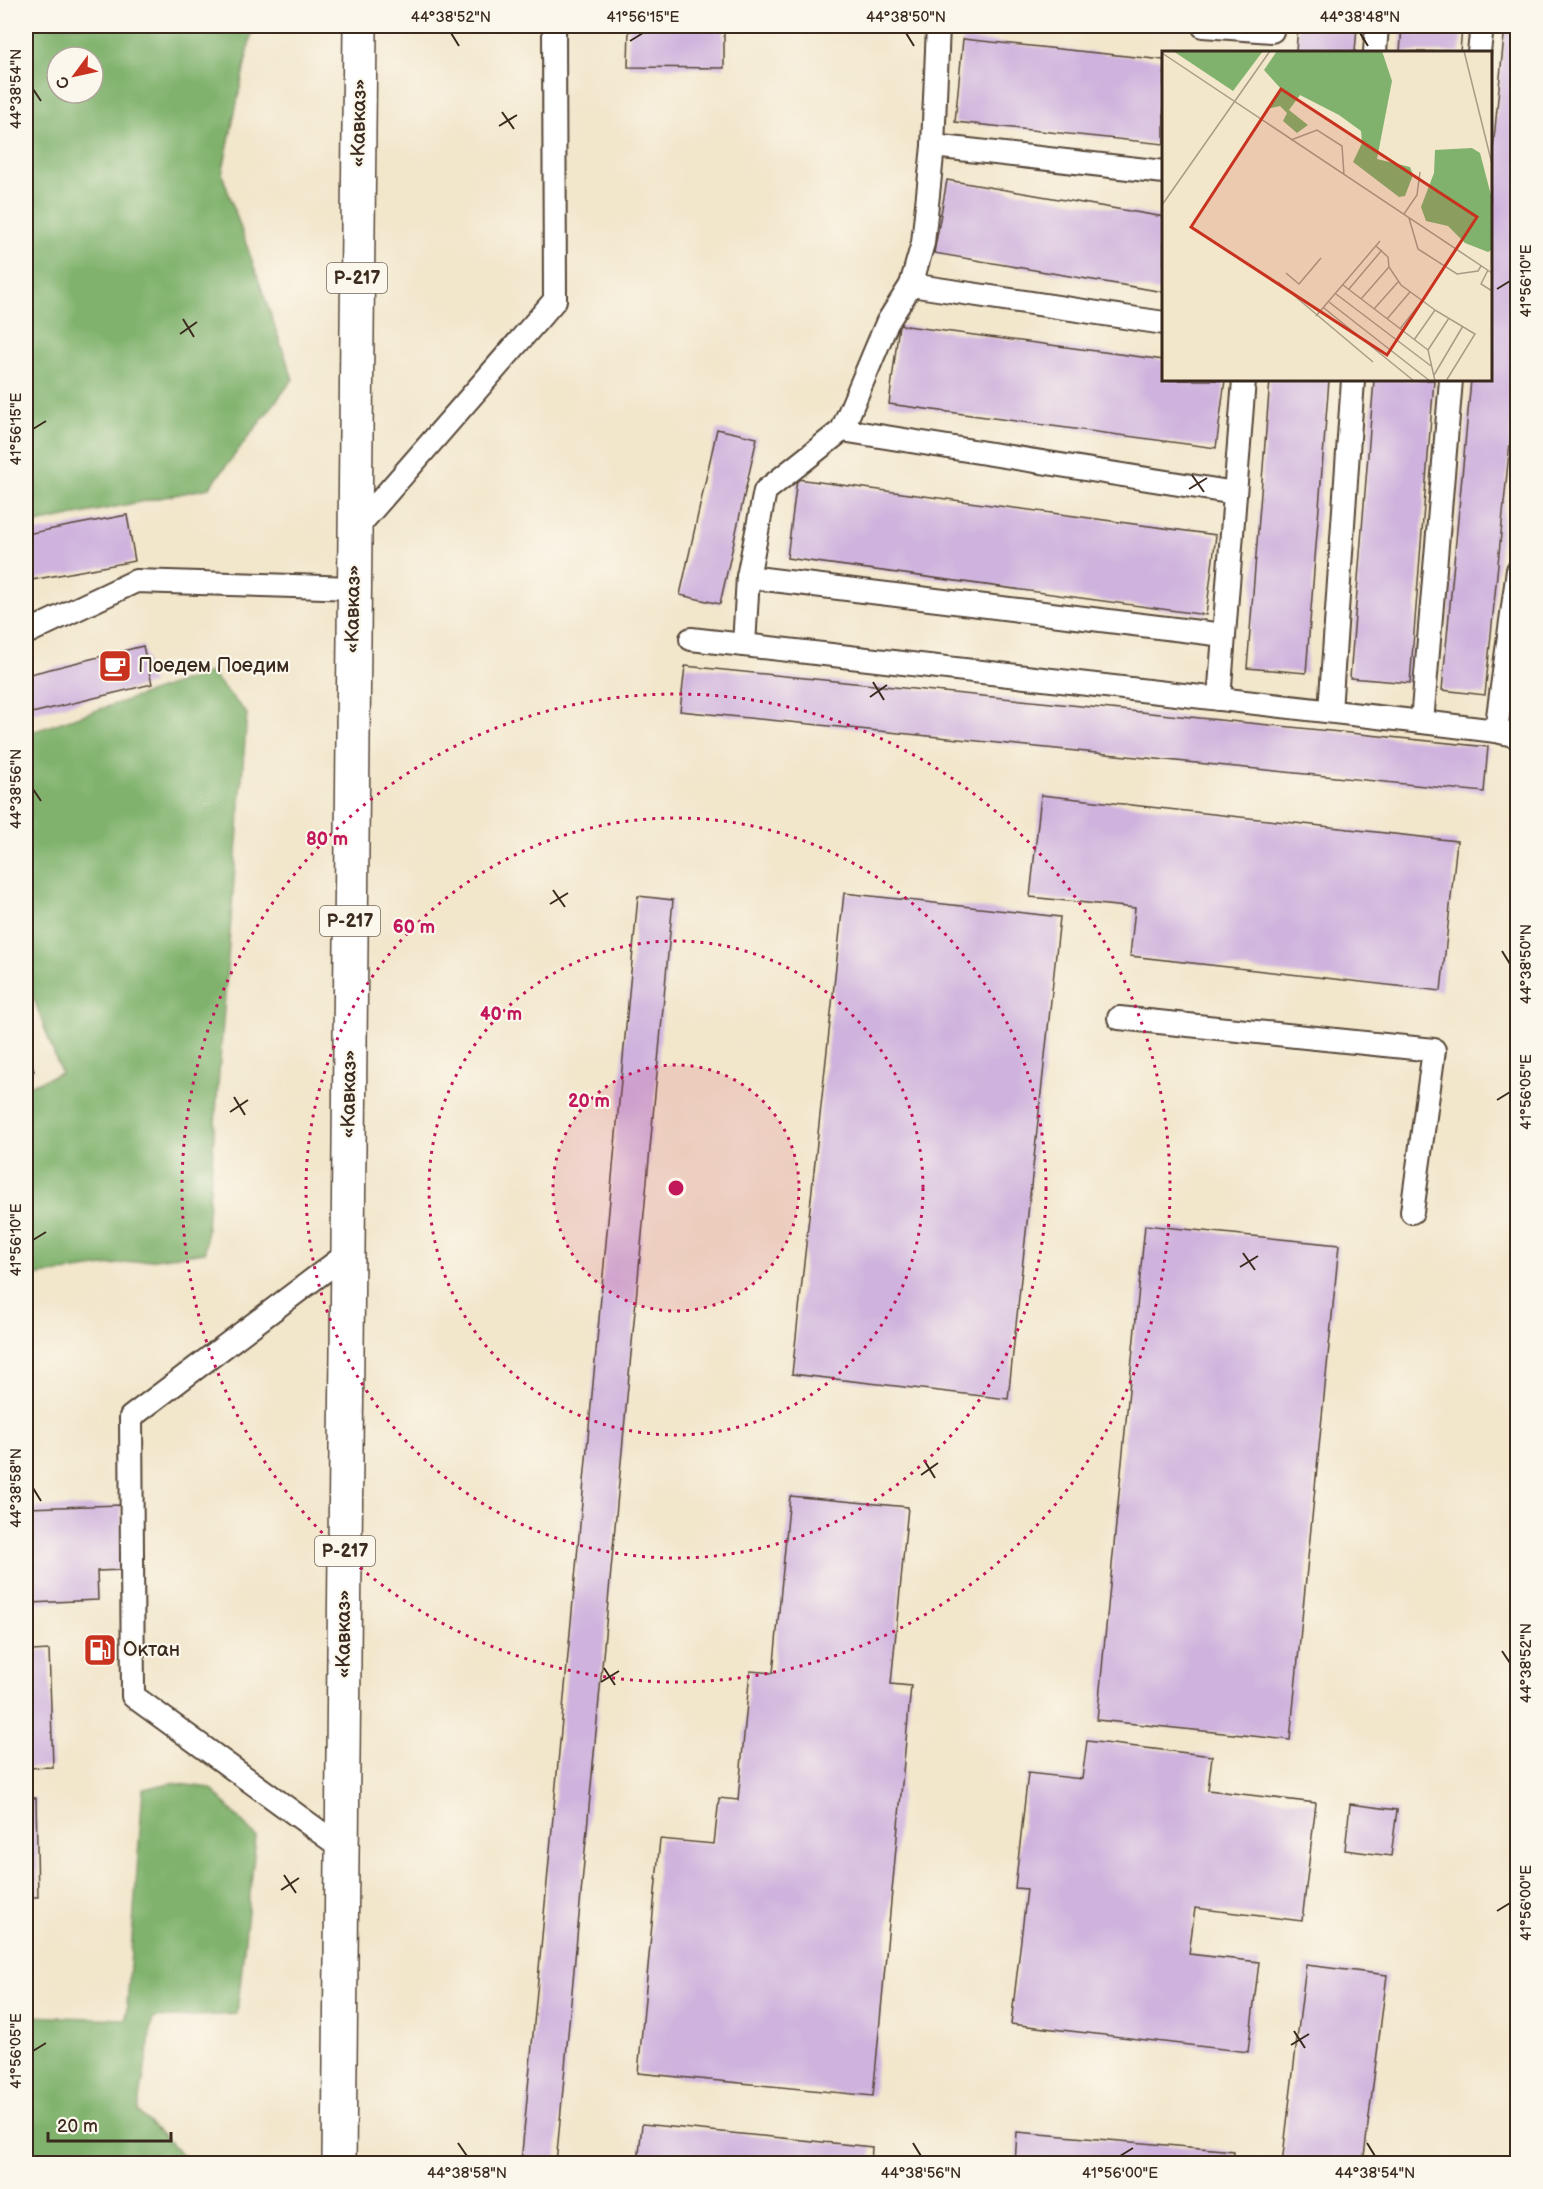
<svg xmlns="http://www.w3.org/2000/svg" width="1543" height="2189" viewBox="0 0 1543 2189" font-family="'Balsamiq Sans',sans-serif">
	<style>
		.forest { fill: #80b26d; stroke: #5e6e46; stroke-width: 1.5; fill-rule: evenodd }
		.building { fill: #cfb2dd }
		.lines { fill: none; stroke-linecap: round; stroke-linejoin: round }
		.lane-casing { stroke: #564638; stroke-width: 26 }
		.highway-casing { stroke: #564638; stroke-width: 36 }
		.lane { stroke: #fff; stroke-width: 22 }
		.highway { stroke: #fff; stroke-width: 33 }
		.ticks { fill: none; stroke: #3b2a1e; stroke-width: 2 }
		.ring { fill: none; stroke: #c2185b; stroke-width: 3; stroke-dasharray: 3 6 }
		.labels { text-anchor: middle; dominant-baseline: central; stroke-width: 4.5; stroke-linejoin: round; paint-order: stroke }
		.shield { fill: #fbf7ec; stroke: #75685c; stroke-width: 1.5 }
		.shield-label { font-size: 18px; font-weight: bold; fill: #3b2a1e }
		.street-label { font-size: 20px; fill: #3b2a1e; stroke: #fbf7ec }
		.poi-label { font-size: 20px; fill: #3b2a1e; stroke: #fbf7ec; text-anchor: start }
		.inset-road { fill: none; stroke: #a99b86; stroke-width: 1.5 }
		.view { fill: #c8321e; fill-opacity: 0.15; stroke: #c8321e; stroke-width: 3 }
		.inset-edge { fill: none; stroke: #3b2a1e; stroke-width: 3 }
		.centre { fill: #c2185b; stroke: #fbf7ec; stroke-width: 3 }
		.ring-label { font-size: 18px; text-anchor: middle; font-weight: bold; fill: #c2185b; stroke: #fbf7ec; stroke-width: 4.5; stroke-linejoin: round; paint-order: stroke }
		.neatline { fill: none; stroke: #3b2a1e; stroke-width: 2 }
		.ticks-label { font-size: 15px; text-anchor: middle; fill: #3b2a1e }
	</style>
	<rect width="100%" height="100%" fill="#fbf7ec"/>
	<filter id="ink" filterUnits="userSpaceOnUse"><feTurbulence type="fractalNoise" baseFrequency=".0167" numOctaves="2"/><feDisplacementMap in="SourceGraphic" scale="12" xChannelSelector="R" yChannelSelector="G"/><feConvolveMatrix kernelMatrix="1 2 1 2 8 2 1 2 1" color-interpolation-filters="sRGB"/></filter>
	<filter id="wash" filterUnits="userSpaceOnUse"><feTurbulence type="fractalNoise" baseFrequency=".008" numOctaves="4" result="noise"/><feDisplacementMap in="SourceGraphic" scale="24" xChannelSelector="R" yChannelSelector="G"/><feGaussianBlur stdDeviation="1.35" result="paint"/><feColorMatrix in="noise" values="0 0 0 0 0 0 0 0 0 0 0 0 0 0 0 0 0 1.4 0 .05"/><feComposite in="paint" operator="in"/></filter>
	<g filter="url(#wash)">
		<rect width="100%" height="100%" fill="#f2e6cb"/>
		<g class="forest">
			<path d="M26,26H253L222,174L293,379L209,488L26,525ZM57,57H93V93H57Z"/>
			<path d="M210,672L247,714L205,1252L26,1277V1087L61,1073L26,977V729L32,732Z"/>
			<path d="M170,1783L211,1788L256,1837L237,2014L153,2018L138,2112L191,2163H26V2016L126,2019L143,1789Z"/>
		</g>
		<g id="blocks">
			<g class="building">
				<path d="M629,26H724V68L628,67Z"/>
				<path d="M1298,26H1357L1355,52H1296Z"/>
				<path d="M1402,26H1462L1460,52H1400Z"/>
				<path d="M1505,26H1518V362L1485,695L1442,690L1471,380H1490V180Z"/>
				<path d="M963,39L1164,60V144L955,122Z"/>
				<path d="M947,180L1164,217V292L934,253Z"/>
				<path d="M899,325L1164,360V380H1225L1216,448L889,404Z"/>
				<path d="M1270,380H1329L1306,673L1247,668Z"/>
				<path d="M1374,380H1434L1410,683L1350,678Z"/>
				<path d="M717,429L757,438L720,604L680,595Z"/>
				<path d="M797,479L1216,535L1206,615L787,558Z"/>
				<path d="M127,515L135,561L26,581V534Z"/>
				<path d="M143,646L152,684L32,713L26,675Z"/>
				<path d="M685,666L1488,747L1484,792L680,711Z"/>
				<path d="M1041,795L1457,841L1441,991L1130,956L1135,908L1030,897Z"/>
				<path d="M844,893L1060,917L1008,1399L792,1374Z"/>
				<path d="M638,896L673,900L556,2164H521Z"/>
				<path d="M26,1050L34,1071L26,1074Z"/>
				<path d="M1145,1225L1339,1245L1290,1740L1097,1720Z"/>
				<path d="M790,1496L908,1507L891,1684L911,1686L873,2096L638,2073L660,1839L714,1844L719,1798L738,1800L750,1671L773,1673Z"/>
				<path d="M121,1505L123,1570L97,1571L98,1600L30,1603L32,1651L49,1650L53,1767L26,1768V1508Z"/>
				<path d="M1087,1741L1212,1756L1208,1790L1316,1803L1302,1921L1195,1908L1189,1954L1259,1962L1248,2052L1011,2024L1027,1889L1015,1888L1028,1773L1082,1779Z"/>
				<path d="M26,1798H36L38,1897H26Z"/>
				<path d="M1350,1804L1397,1810L1391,1856L1345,1850Z"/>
				<path d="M1306,1965L1387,1975L1363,2164H1282Z"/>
				<path d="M642,2124L872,2147L871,2164H638Z"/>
				<path d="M1017,2132L1234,2151L1233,2164H1015Z"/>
			</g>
		</g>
	</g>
	<g filter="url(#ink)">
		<use href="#blocks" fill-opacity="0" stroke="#564638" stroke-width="1.5"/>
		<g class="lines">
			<g class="lane-casing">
				<g id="lane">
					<path d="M1203,26L1272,31"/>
					<path d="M1375,52L1377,26"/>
					<path d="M1479,52L1482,26"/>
					<path d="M933,146L1164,172"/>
					<path d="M911,285L1164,323"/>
					<path d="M842,430L1235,493"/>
					<path d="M354,531L555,300L554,26"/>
					<path d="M748,577L1224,635"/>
					<path d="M26,633L136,581L354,588"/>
					<path d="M691,639L1422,722L1496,731L1518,736"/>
					<path d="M744,645L748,577L765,491L842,430L887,323L911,285L923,243L933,146L938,26"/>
					<path d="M1219,699L1244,380"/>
					<path d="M1330,711L1353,380"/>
					<path d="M1422,722L1451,380"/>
					<path d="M1496,731L1518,570"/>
					<path d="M1119,1018L1434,1050L1412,1212"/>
					<path d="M342,1848L133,1696L131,1417L347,1254"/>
				</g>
			</g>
			<g class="highway-casing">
				<path id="highway" d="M339,2164L360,26"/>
			</g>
			<use href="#lane" class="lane"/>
			<use href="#highway" class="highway"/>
		</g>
	</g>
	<path class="ticks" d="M451,33L459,46M906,33L914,46M1360,33L1368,46M630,41L643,33M33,89L41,101M502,112L514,129M499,126L517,115M1497,289L1510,281M183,319L194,337M180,334L197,322M33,429L46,421M1192,475L1204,492M1189,489L1207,478M873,682L884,700M870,697L887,685M33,789L41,801M553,890L565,907M550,904L568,893M1502,951L1510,964M234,1097L245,1115M1497,1100L1510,1092M230,1112L248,1100M33,1240L46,1232M1243,1253L1255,1270M1240,1267L1258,1256M924,1460L935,1478M921,1475L938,1463M33,1488L41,1501M1502,1651L1510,1663M604,1668L615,1685M601,1682L619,1671M284,1875L296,1893M281,1890L299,1878M1497,1911L1510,1903M1294,2031L1305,2048M1291,2045L1309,2034M33,2051L46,2043M458,2143L467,2156M913,2143L921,2156M1367,2143L1375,2156M1120,2156L1133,2148"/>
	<circle cx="676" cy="1188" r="123" fill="#c2185b" fill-opacity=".12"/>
	<g class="ring">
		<circle cx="676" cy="1188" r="123"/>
		<circle cx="676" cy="1188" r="247"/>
		<circle cx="676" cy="1188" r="370"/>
		<circle cx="676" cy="1188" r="494"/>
	</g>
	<defs>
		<g id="cafe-square" transform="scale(1.725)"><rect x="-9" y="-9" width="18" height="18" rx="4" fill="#c8321e" stroke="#fbf7ec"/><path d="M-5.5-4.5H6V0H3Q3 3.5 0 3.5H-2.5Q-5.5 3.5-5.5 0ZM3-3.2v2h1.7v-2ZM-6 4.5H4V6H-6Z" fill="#fff"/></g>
		<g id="fuel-square" transform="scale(1.725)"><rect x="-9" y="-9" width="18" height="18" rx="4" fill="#c8321e" stroke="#fbf7ec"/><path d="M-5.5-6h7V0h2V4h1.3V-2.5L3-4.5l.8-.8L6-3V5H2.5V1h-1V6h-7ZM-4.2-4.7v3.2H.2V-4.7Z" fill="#fff"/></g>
	</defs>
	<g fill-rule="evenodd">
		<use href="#cafe-square" x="115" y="666"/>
		<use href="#fuel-square" x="100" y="1650"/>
	</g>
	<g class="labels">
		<g class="shield">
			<rect x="327" y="263" width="60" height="30" rx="4.5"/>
			<rect x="320" y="906" width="60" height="30" rx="4.5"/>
			<rect x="315" y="1536" width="60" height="30" rx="4.5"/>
		</g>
		<g class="shield-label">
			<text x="357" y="278">Р-217</text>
			<text x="350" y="921">Р-217</text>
			<text x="345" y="1551">Р-217</text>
		</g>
		<g class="street-label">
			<text transform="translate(359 123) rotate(-89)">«Кавказ»</text>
			<text transform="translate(353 609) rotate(-89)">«Кавказ»</text>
			<text transform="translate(349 1094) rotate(-89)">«Кавказ»</text>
			<text transform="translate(344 1634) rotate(-90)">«Кавказ»</text>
		</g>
		<g class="poi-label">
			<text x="138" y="666">Поедем Поедим</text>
			<text x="123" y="1650">Октан</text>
		</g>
	</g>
	<g transform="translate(1162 51)">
		<rect width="330" height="330" fill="#f2e6cb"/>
		<path d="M11,0H101L71,40ZM115,0H220L230,30L215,108L248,116L251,124L243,145L237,146L191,111L200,92L199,80L177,64L138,44L127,59L146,74L135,82L121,70L125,62L118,55L104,58L120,39L102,19ZM310,97L318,102L330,148V199L326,201L303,192L286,175L264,170L259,156L272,122L273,99Z" fill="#80b26d"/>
		<path class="inset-road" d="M302,0L330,113M0,2L330,222M129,89L155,79L180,95L182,124M0,154L108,0M242,163L255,144L258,121M247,167L256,198L295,223L316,220L319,215M214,195L226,206L227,216L239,234L273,259M326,219L319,233L330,240M124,222L137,233L159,207M116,231L211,311M181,234L266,299M187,238L220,199M174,243L269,315M199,248L227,216M167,251L268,330M162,257L252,330M212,258L236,231M154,265L218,190M225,268L248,241M238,278L260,250M252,289L273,259L313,283L284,330M272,324L301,275M273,330L266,299L287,267"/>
		<path class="view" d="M119,38L315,166L225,304L29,176Z"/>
		<rect width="330" height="330" class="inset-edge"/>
	</g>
	<circle cx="676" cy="1188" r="9" class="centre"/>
	<g class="ring-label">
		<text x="327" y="845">80 m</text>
		<text x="414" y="933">60 m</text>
		<text x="501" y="1020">40 m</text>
		<text x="589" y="1107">20 m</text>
	</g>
	<rect width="1543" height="2189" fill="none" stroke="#fbf7ec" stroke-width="66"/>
	<g transform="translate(75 75) rotate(237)"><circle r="28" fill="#fbf7ec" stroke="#aea59a" stroke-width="1.5"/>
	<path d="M0-4.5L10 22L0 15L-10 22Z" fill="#c8321e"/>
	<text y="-9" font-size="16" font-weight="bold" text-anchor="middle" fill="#3b2a1e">С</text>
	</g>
	<path d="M48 2132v9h123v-9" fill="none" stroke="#3b2a1e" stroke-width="3"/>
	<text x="57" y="2132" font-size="18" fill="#3b2a1e" stroke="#fbf7ec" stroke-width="4.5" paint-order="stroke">20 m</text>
	<rect x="33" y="33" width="1477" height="2123" class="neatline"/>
	<g class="ticks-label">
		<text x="451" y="22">44°38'52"N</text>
		<text x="643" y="22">41°56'15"E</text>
		<text x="906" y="22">44°38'50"N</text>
		<text x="1360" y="22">44°38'48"N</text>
		<text transform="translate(16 89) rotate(-90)" y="5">44°38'54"N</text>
		<text transform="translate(1526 281) rotate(-90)" y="5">41°56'10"E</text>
		<text transform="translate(16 429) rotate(-90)" y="5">41°56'15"E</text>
		<text transform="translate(16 789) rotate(-90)" y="5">44°38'56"N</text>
		<text transform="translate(1526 964) rotate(-90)" y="5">44°38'50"N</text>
		<text transform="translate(1526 1092) rotate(-90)" y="5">41°56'05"E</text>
		<text transform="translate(16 1240) rotate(-90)" y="5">41°56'10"E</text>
		<text transform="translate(16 1488) rotate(-90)" y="5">44°38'58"N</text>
		<text transform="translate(1526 1663) rotate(-90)" y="5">44°38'52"N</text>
		<text transform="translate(1526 1903) rotate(-90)" y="5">41°56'00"E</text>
		<text transform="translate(16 2051) rotate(-90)" y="5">41°56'05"E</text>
		<text x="467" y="2178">44°38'58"N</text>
		<text x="921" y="2178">44°38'56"N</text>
		<text x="1120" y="2178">41°56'00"E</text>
		<text x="1375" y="2178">44°38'54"N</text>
	</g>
</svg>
